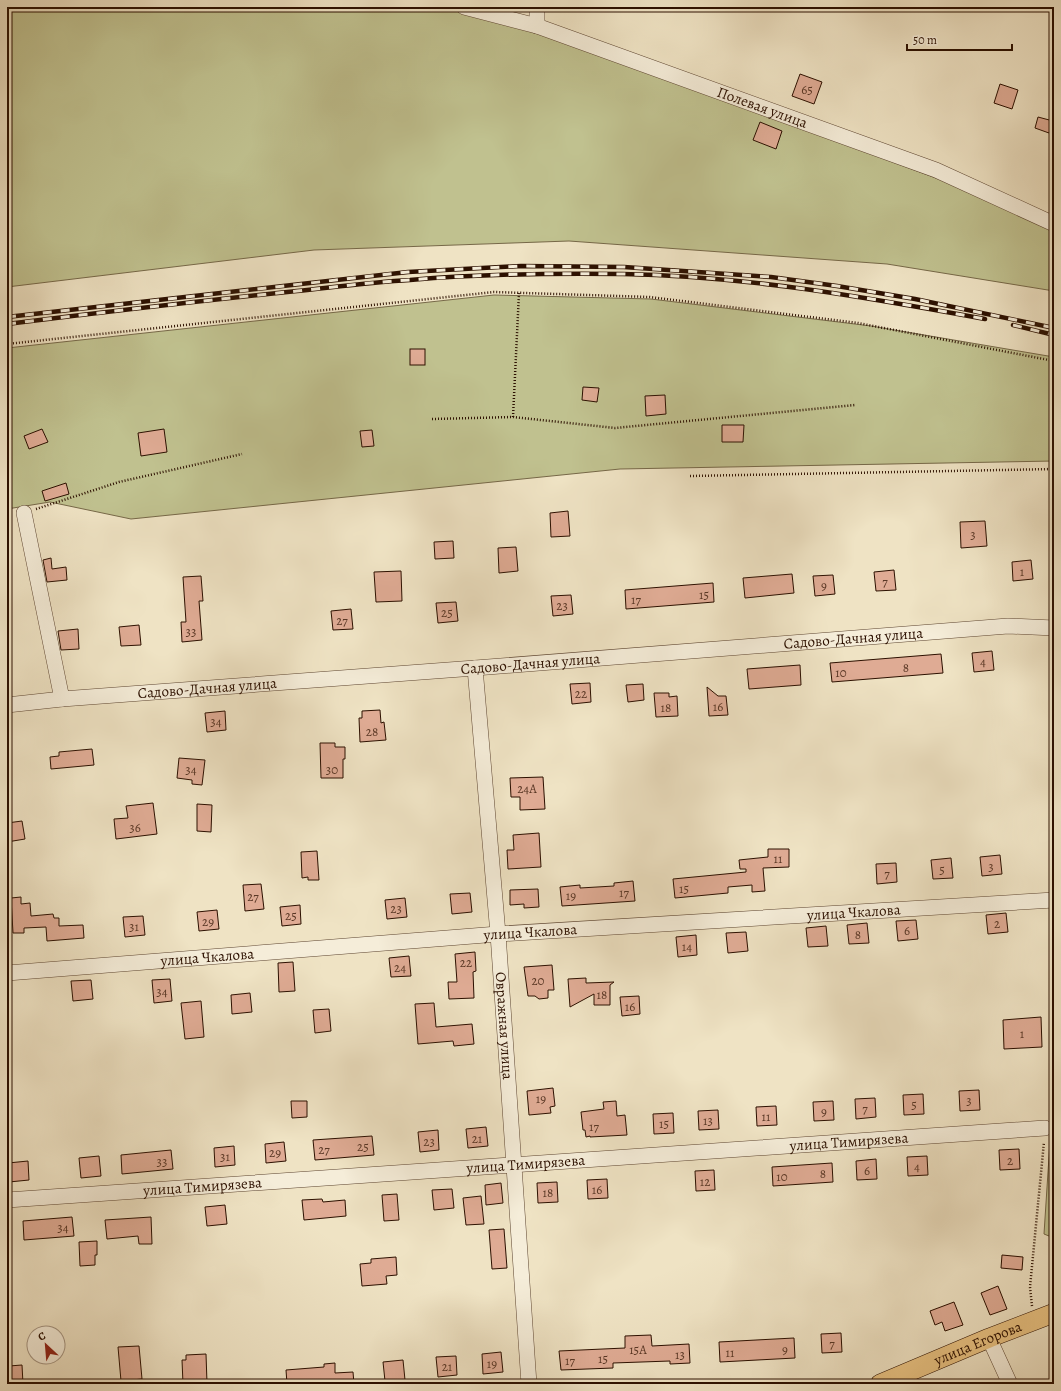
<svg xmlns="http://www.w3.org/2000/svg" width="1061" height="1391" viewBox="0 0 1061 1391" font-family="Alegreya,serif">
	<style>
		.green { fill: #c0c18f; stroke: #766848 }
		.building { fill: #dfab94; stroke: #2c1000 }
		.lines { fill: none; stroke-linecap: round; stroke-linejoin: round }
		.minor-casing { stroke: #5d4531; stroke-width: 16 }
		.major-casing { stroke: #2c1000; stroke-width: 20 }
		.path { stroke: #2c1000; stroke-width: 2.5; stroke-dasharray: 1 2; stroke-linecap: butt }
		.minor { stroke: #f5edd9; stroke-width: 15 }
		.major { stroke: #e8c282; stroke-width: 19 }
		.rail-casing { stroke: #2c1000; stroke-width: 4.5 }
		.rail { stroke: #f5edd9; stroke-width: 3; stroke-dasharray: 9; stroke-linecap: butt }
		.labels { text-anchor: middle; dominant-baseline: central; stroke-width: 3; stroke-linejoin: round; paint-order: stroke }
		.number-label { font-size: 13px; fill: #593725 }
		.street-label { font-size: 15px; fill: #2c1000; stroke: #f5edd9 }
	</style>
	<rect width="100%" height="100%" fill="#efe3c4"/>
	<filter id="stains"><feTurbulence type="fractalNoise" baseFrequency=".005" numOctaves="4"/><feColorMatrix values="0 0 0 0 .2 0 0 0 0 .09 0 0 0 0 .02 0 0 0 .5 -.17"/></filter>
	<radialGradient id="worn" r=".72"><stop offset=".6" stop-color="#630" stop-opacity="0"/><stop offset="1" stop-color="#630" stop-opacity=".3"/></radialGradient>
	<g class="green">
		<path d="M7,7H443L531,27L1054,222V291L887,264L569,241L314,250L7,287Z"/>
		<path d="M494,295L651,299L871,326L1054,357V461L620,469L131,519L50,502L7,509V348Z"/>
		<path d="M1054,1135V1238L1044,1234L1050,1141Z"/>
	</g>
	<g class="building">
		<path d="M800,74L822,82L814,104L792,96Z"/>
		<path d="M1000,84L1018,90L1012,109L994,103Z"/>
		<path d="M1038,117L1053,121L1049,133L1035,128Z"/>
		<path d="M760,122L782,131L776,149L753,140Z"/>
		<rect x="410" y="349" width="15" height="16"/>
		<path d="M583,387L599,388L597,402L582,400Z"/>
		<path d="M665,395L666,414L646,416L645,396Z"/>
		<path d="M722,425H744L743,442H722Z"/>
		<path d="M42,429L48,442L29,449L24,436Z"/>
		<path d="M164,429L167,452L141,456L138,433Z"/>
		<path d="M372,430L374,446L362,447L360,431Z"/>
		<path d="M66,483L69,494L45,501L42,491Z"/>
		<path d="M568,511L570,536L551,537L550,513Z"/>
		<path d="M985,521L987,546L961,548L960,522Z"/>
		<path d="M453,541L454,558L435,559L434,542Z"/>
		<path d="M516,547L518,571L499,573L498,548Z"/>
		<path d="M51,558L52,569L66,567L67,580L47,582L43,560Z"/>
		<path d="M1031,560L1033,579L1013,581L1012,562Z"/>
		<path d="M894,570L896,590L876,591L874,572Z"/>
		<path d="M401,571L402,601L376,602L374,572Z"/>
		<path d="M792,574L794,593L745,598L743,578Z"/>
		<path d="M833,575L835,594L815,596L813,576Z"/>
		<path d="M201,576L203,601H199L202,640L182,642L181,622H186L183,577Z"/>
		<path d="M713,583L714,602L626,609L625,590Z"/>
		<path d="M571,595L573,614L553,616L551,596Z"/>
		<path d="M456,602L458,621L438,623L436,603Z"/>
		<path d="M351,609L353,629L333,630L331,611Z"/>
		<path d="M139,625L141,645L121,646L119,627Z"/>
		<path d="M78,629L79,649L61,650L58,631Z"/>
		<path d="M992,651L994,670L974,672L972,653Z"/>
		<path d="M941,654L943,673L832,682L830,663Z"/>
		<path d="M800,665L801,685L749,689L747,669Z"/>
		<path d="M590,683L591,702L572,704L570,684Z"/>
		<path d="M643,684L644,700L628,702L626,685Z"/>
		<path d="M707,687L718,696H726L728,715L709,716Z"/>
		<path d="M654,693H669V697L677,696L678,716L656,717Z"/>
		<path d="M380,710L381,723L384,722L386,740L360,742L359,718H362V711Z"/>
		<path d="M225,711L226,730L207,732L205,713Z"/>
		<path d="M320,743H335V747H345V759H343V778H321Z"/>
		<path d="M92,749L94,765L51,769L50,757L59,756V752Z"/>
		<path d="M179,758L205,760L202,785L192,784V780L177,778Z"/>
		<path d="M543,777L545,809L520,810V797H511L510,778Z"/>
		<path d="M153,803L157,834L116,839L114,819L128,818L126,806Z"/>
		<path d="M197,804L212,805L211,832L197,831Z"/>
		<path d="M22,821L25,839L7,842V823Z"/>
		<path d="M539,833L541,867L508,869L507,850H514L513,835Z"/>
		<path d="M768,849H789V867L763,868L765,891L752,892V885L728,887V893L675,898L673,879L746,872V869H740L739,860L768,857Z"/>
		<path d="M317,851L319,880H308V877L302,878L301,852Z"/>
		<path d="M1000,855L1002,874L982,876L980,857Z"/>
		<path d="M951,858L953,878L933,879L931,860Z"/>
		<path d="M896,863L897,882L877,884L876,864Z"/>
		<path d="M633,881L635,901L562,906L560,887L580,885V888L614,886V883Z"/>
		<path d="M261,884L264,909L245,911L243,885Z"/>
		<path d="M538,889L539,907L524,908V904L510,905V890Z"/>
		<path d="M470,893L472,912L452,914L450,894Z"/>
		<path d="M21,897V904L30,903L31,916L53,914L54,918H59V926L83,925L84,938L47,941L46,927L24,928V933H13L11,898Z"/>
		<path d="M405,898L407,917L387,919L385,900Z"/>
		<path d="M300,905L301,924L282,926L280,907Z"/>
		<path d="M217,910L219,929L199,931L197,912Z"/>
		<path d="M1006,913L1008,932L988,934L986,915Z"/>
		<path d="M143,916L145,935L125,937L123,917Z"/>
		<path d="M916,920L918,939L898,941L896,921Z"/>
		<path d="M867,923L869,943L849,944L847,925Z"/>
		<path d="M826,926L828,946L808,947L806,928Z"/>
		<path d="M746,932L748,951L728,953L726,933Z"/>
		<path d="M696,935L697,955L678,957L676,937Z"/>
		<path d="M475,952L476,971L473,972L474,998L449,999L448,982H457L455,954Z"/>
		<path d="M409,956L411,976L391,977L389,958Z"/>
		<path d="M293,962L295,991L279,992L278,963Z"/>
		<path d="M552,965L554,990H548V998L539,999L535,996H528L524,967Z"/>
		<path d="M586,978V983L614,982L610,985V1005H594V994L570,1007L568,979Z"/>
		<path d="M170,979L172,1001L154,1003L152,980Z"/>
		<path d="M91,980L93,999L73,1001L71,981Z"/>
		<path d="M250,993L252,1012L232,1014L231,995Z"/>
		<path d="M639,996L640,1014L622,1016L620,997Z"/>
		<path d="M201,1001L204,1037L185,1039L181,1003Z"/>
		<path d="M434,1003L436,1027L472,1024L474,1044L454,1046L453,1041L418,1044L415,1004Z"/>
		<path d="M329,1009L331,1031L315,1033L313,1010Z"/>
		<path d="M1041,1017L1042,1047L1004,1049L1003,1020Z"/>
		<path d="M553,1088L555,1106L550,1107L551,1113L529,1115L527,1091Z"/>
		<path d="M979,1090L980,1110L960,1111L959,1091Z"/>
		<path d="M923,1094L924,1114L904,1115L903,1095Z"/>
		<path d="M875,1098L876,1117L856,1119L855,1099Z"/>
		<path d="M291,1101H307V1117L292,1118Z"/>
		<path d="M616,1101L617,1116L625,1115L627,1135L590,1137V1136L586,1137L585,1130H583L581,1112L604,1109L603,1102Z"/>
		<path d="M833,1101L834,1120L814,1121L813,1102Z"/>
		<path d="M776,1106L777,1125L757,1126L756,1107Z"/>
		<path d="M718,1110L719,1129L699,1130L698,1111Z"/>
		<path d="M673,1113L674,1133L654,1134L653,1114Z"/>
		<path d="M486,1127L488,1146L468,1148L466,1129Z"/>
		<path d="M438,1130L439,1150L420,1152L418,1132Z"/>
		<path d="M372,1136L374,1155L315,1160L313,1140Z"/>
		<path d="M284,1142L286,1161L266,1163L265,1144Z"/>
		<path d="M234,1146L235,1165L215,1167L214,1148Z"/>
		<path d="M1019,1149L1020,1169L1000,1170L999,1150Z"/>
		<path d="M171,1150L173,1169L122,1174L121,1155Z"/>
		<path d="M99,1156L101,1176L81,1178L79,1158Z"/>
		<path d="M927,1156L928,1175L908,1176L907,1157Z"/>
		<path d="M876,1159L877,1179L857,1180L856,1161Z"/>
		<path d="M28,1161L29,1180L9,1182L8,1163Z"/>
		<path d="M832,1163L833,1182L773,1186L772,1167Z"/>
		<path d="M714,1170L715,1190L696,1191L695,1171Z"/>
		<path d="M607,1179L608,1198L588,1199L587,1180Z"/>
		<path d="M557,1182L558,1202L538,1203L537,1183Z"/>
		<path d="M501,1183L503,1203L486,1205L485,1185Z"/>
		<path d="M452,1189L454,1208L434,1210L432,1190Z"/>
		<path d="M397,1194L399,1220L384,1221L382,1195Z"/>
		<path d="M481,1196L484,1224L466,1225L463,1198Z"/>
		<path d="M322,1199L323,1202L345,1200L346,1216L304,1220L302,1200Z"/>
		<path d="M225,1205L227,1224L207,1226L205,1207Z"/>
		<path d="M72,1217L74,1236L24,1240L23,1221Z"/>
		<path d="M151,1217L152,1244H139L138,1236L107,1239L105,1220Z"/>
		<path d="M504,1229L507,1268L492,1269L489,1230Z"/>
		<path d="M97,1241V1255H95V1265L80,1266L79,1242Z"/>
		<path d="M1002,1255L1023,1257L1022,1270L1001,1268Z"/>
		<path d="M396,1257L397,1275L386,1276L387,1284L362,1286L360,1264L371,1263V1259Z"/>
		<path d="M998,1286L1007,1309L990,1315L981,1293Z"/>
		<path d="M954,1302L963,1325L945,1331L942,1322L935,1325L930,1311Z"/>
		<path d="M841,1333L842,1352L822,1353L821,1334Z"/>
		<path d="M651,1335L652,1346L689,1344L690,1363L670,1364V1361L613,1363V1368L561,1370L559,1351L625,1348V1336Z"/>
		<path d="M794,1338L795,1358L720,1362L719,1342Z"/>
		<path d="M139,1346L142,1379L121,1381L118,1347Z"/>
		<path d="M501,1352L503,1372L483,1374L482,1354Z"/>
		<path d="M206,1354L207,1383L183,1384L182,1360H186V1355Z"/>
		<path d="M456,1356L457,1375L438,1377L436,1357Z"/>
		<path d="M403,1360L405,1380L385,1381L383,1362Z"/>
		<path d="M335,1363V1373L353,1372L354,1384H287L286,1370L324,1367V1364Z"/>
		<path d="M22,1365L23,1384H10L9,1366Z"/>
	</g>
	<g class="lines">
		<g class="minor-casing">
			<g id="minor">
				<path id="s1" d="M464,7L537,26L936,170L1054,224"/>
				<path d="M537,26V7"/>
				<path d="M24,513L62,699"/>
				<path id="s2" d="M475,668L498,934L529,1384"/>
				<path id="s3" d="M7,705L62,699L475,668L1008,626L1054,628"/>
				<path id="s4" d="M7,973L498,934L1054,900"/>
				<path id="s5" d="M7,1200L1045,1128"/>
				<path d="M989,1338L1010,1384"/>
			</g>
		</g>
		<g class="major-casing">
			<g id="major">
				<path id="s6" d="M880,1384L989,1338L1054,1313"/>
			</g>
		</g>
		<g class="path">
			<path d="M7,344L494,292L650,297L858,323L1054,361"/>
			<path d="M513,417L519,293"/>
			<path d="M432,419L513,417L615,428L855,405"/>
			<path d="M690,476L1054,469"/>
			<path d="M36,509L119,482L242,454"/>
			<path d="M1032,1306L1030,1287L1044,1142"/>
		</g>
		<use href="#minor" class="minor"/>
		<use href="#major" class="major"/>
		<g class="rail-casing">
			<g id="rail">
				<path d="M7,317L408,272L521,266L624,267L771,277L837,286L915,299L1054,328"/>
				<path d="M7,324C104,312 200,301 297,291C335,287 372,282 410,280C481,274 552,273 623,274C745,276 865,297 985,319"/>
				<path d="M1013,325L1054,335"/>
			</g>
		</g>
		<use href="#rail" class="rail"/>
	</g>
	<g class="labels">
		<g class="number-label">
			<text x="807" y="89">65</text>
			<text x="973" y="534">3</text>
			<text x="1022" y="571">1</text>
			<text x="885" y="581">7</text>
			<text x="824" y="585">9</text>
			<text x="704" y="594">15</text>
			<text x="636" y="599">17</text>
			<text x="562" y="605">23</text>
			<text x="447" y="612">25</text>
			<text x="342" y="620">27</text>
			<text x="191" y="631">33</text>
			<text x="983" y="661">4</text>
			<text x="906" y="667">8</text>
			<text x="841" y="672">10</text>
			<text x="581" y="693">22</text>
			<text x="718" y="706">16</text>
			<text x="666" y="707">18</text>
			<text x="216" y="721">34</text>
			<text x="372" y="731">28</text>
			<text x="191" y="769">34</text>
			<text x="332" y="769">30</text>
			<text x="527" y="788">24А</text>
			<text x="135" y="827">36</text>
			<text x="778" y="858">11</text>
			<text x="991" y="866">3</text>
			<text x="942" y="869">5</text>
			<text x="887" y="873">7</text>
			<text x="684" y="888">15</text>
			<text x="624" y="892">17</text>
			<text x="571" y="895">19</text>
			<text x="253" y="896">27</text>
			<text x="396" y="908">23</text>
			<text x="291" y="915">25</text>
			<text x="208" y="921">29</text>
			<text x="997" y="923">2</text>
			<text x="134" y="926">31</text>
			<text x="907" y="930">6</text>
			<text x="858" y="934">8</text>
			<text x="687" y="946">14</text>
			<text x="466" y="962">22</text>
			<text x="400" y="967">24</text>
			<text x="538" y="980">20</text>
			<text x="162" y="991">34</text>
			<text x="602" y="994">18</text>
			<text x="630" y="1006">16</text>
			<text x="1022" y="1033">1</text>
			<text x="541" y="1098">19</text>
			<text x="969" y="1100">3</text>
			<text x="914" y="1104">5</text>
			<text x="865" y="1108">7</text>
			<text x="824" y="1111">9</text>
			<text x="766" y="1116">11</text>
			<text x="708" y="1120">13</text>
			<text x="664" y="1123">15</text>
			<text x="594" y="1126">17</text>
			<text x="477" y="1138">21</text>
			<text x="429" y="1141">23</text>
			<text x="363" y="1146">25</text>
			<text x="324" y="1149">27</text>
			<text x="275" y="1152">29</text>
			<text x="225" y="1156">31</text>
			<text x="1010" y="1160">2</text>
			<text x="162" y="1161">33</text>
			<text x="917" y="1166">4</text>
			<text x="867" y="1170">6</text>
			<text x="823" y="1173">8</text>
			<text x="782" y="1176">10</text>
			<text x="705" y="1181">12</text>
			<text x="597" y="1189">16</text>
			<text x="548" y="1192">18</text>
			<text x="63" y="1227">34</text>
			<text x="832" y="1343">7</text>
			<text x="638" y="1349">15А</text>
			<text x="785" y="1349">9</text>
			<text x="730" y="1352">11</text>
			<text x="680" y="1354">13</text>
			<text x="603" y="1358">15</text>
			<text x="570" y="1360">17</text>
			<text x="492" y="1363">19</text>
			<text x="447" y="1366">21</text>
		</g>
		<g class="street-label">
			<text stroke="none"><textPath href="#s1" startOffset="315">Полевая улица</textPath></text>
			<text stroke="none"><textPath href="#s3" startOffset="849">Садово-Дачная улица</textPath></text>
			<text stroke="none"><textPath href="#s3" startOffset="525">Садово-Дачная улица</textPath></text>
			<text stroke="none"><textPath href="#s3" startOffset="201">Садово-Дачная улица</textPath></text>
			<text stroke="none"><textPath href="#s4" startOffset="849">улица Чкалова</textPath></text>
			<text stroke="none"><textPath href="#s4" startOffset="525">улица Чкалова</textPath></text>
			<text stroke="none"><textPath href="#s4" startOffset="201">улица Чкалова</textPath></text>
			<text stroke="none"><textPath href="#s2" startOffset="359">Овражная улица</textPath></text>
			<text stroke="none"><textPath href="#s5" startOffset="844">улица Тимирязева</textPath></text>
			<text stroke="none"><textPath href="#s5" startOffset="520">улица Тимирязева</textPath></text>
			<text stroke="none"><textPath href="#s5" startOffset="196">улица Тимирязева</textPath></text>
			<text stroke="none"><textPath href="#s6" startOffset="106">улица Егорова</textPath></text>
		</g>
	</g>
	<rect width="1061" height="1391" fill="none" stroke="#efe3c4" stroke-width="24"/>
	<rect x="8" y="8" width="1045" height="1375" fill="none" stroke="#2c1000" stroke-width="2"/>
	<rect x="12" y="12" width="1037" height="1367" fill="none" stroke="#2c1000"/>
	<g transform="translate(46 1345) rotate(334)"><circle r="19" fill="#f5edd9" stroke="#a59582"/>
	<path d="M0-3L7 15L0 10L-7 15Z" fill="#8f2418"/>
	<text y="-6" font-size="11" font-weight="bold" text-anchor="middle" fill="#2c1000">С</text>
	</g>
	<path d="M907 44v6h105v-6" fill="none" stroke="#2c1000" stroke-width="2"/>
	<text x="913" y="44" font-size="12" fill="#2c1000" stroke="#f5edd9" stroke-width="3" paint-order="stroke">50 m</text>
	<rect width="100%" height="100%" filter="url(#stains)"/>
	<rect width="100%" height="100%" fill="url(#worn)"/>
</svg>
